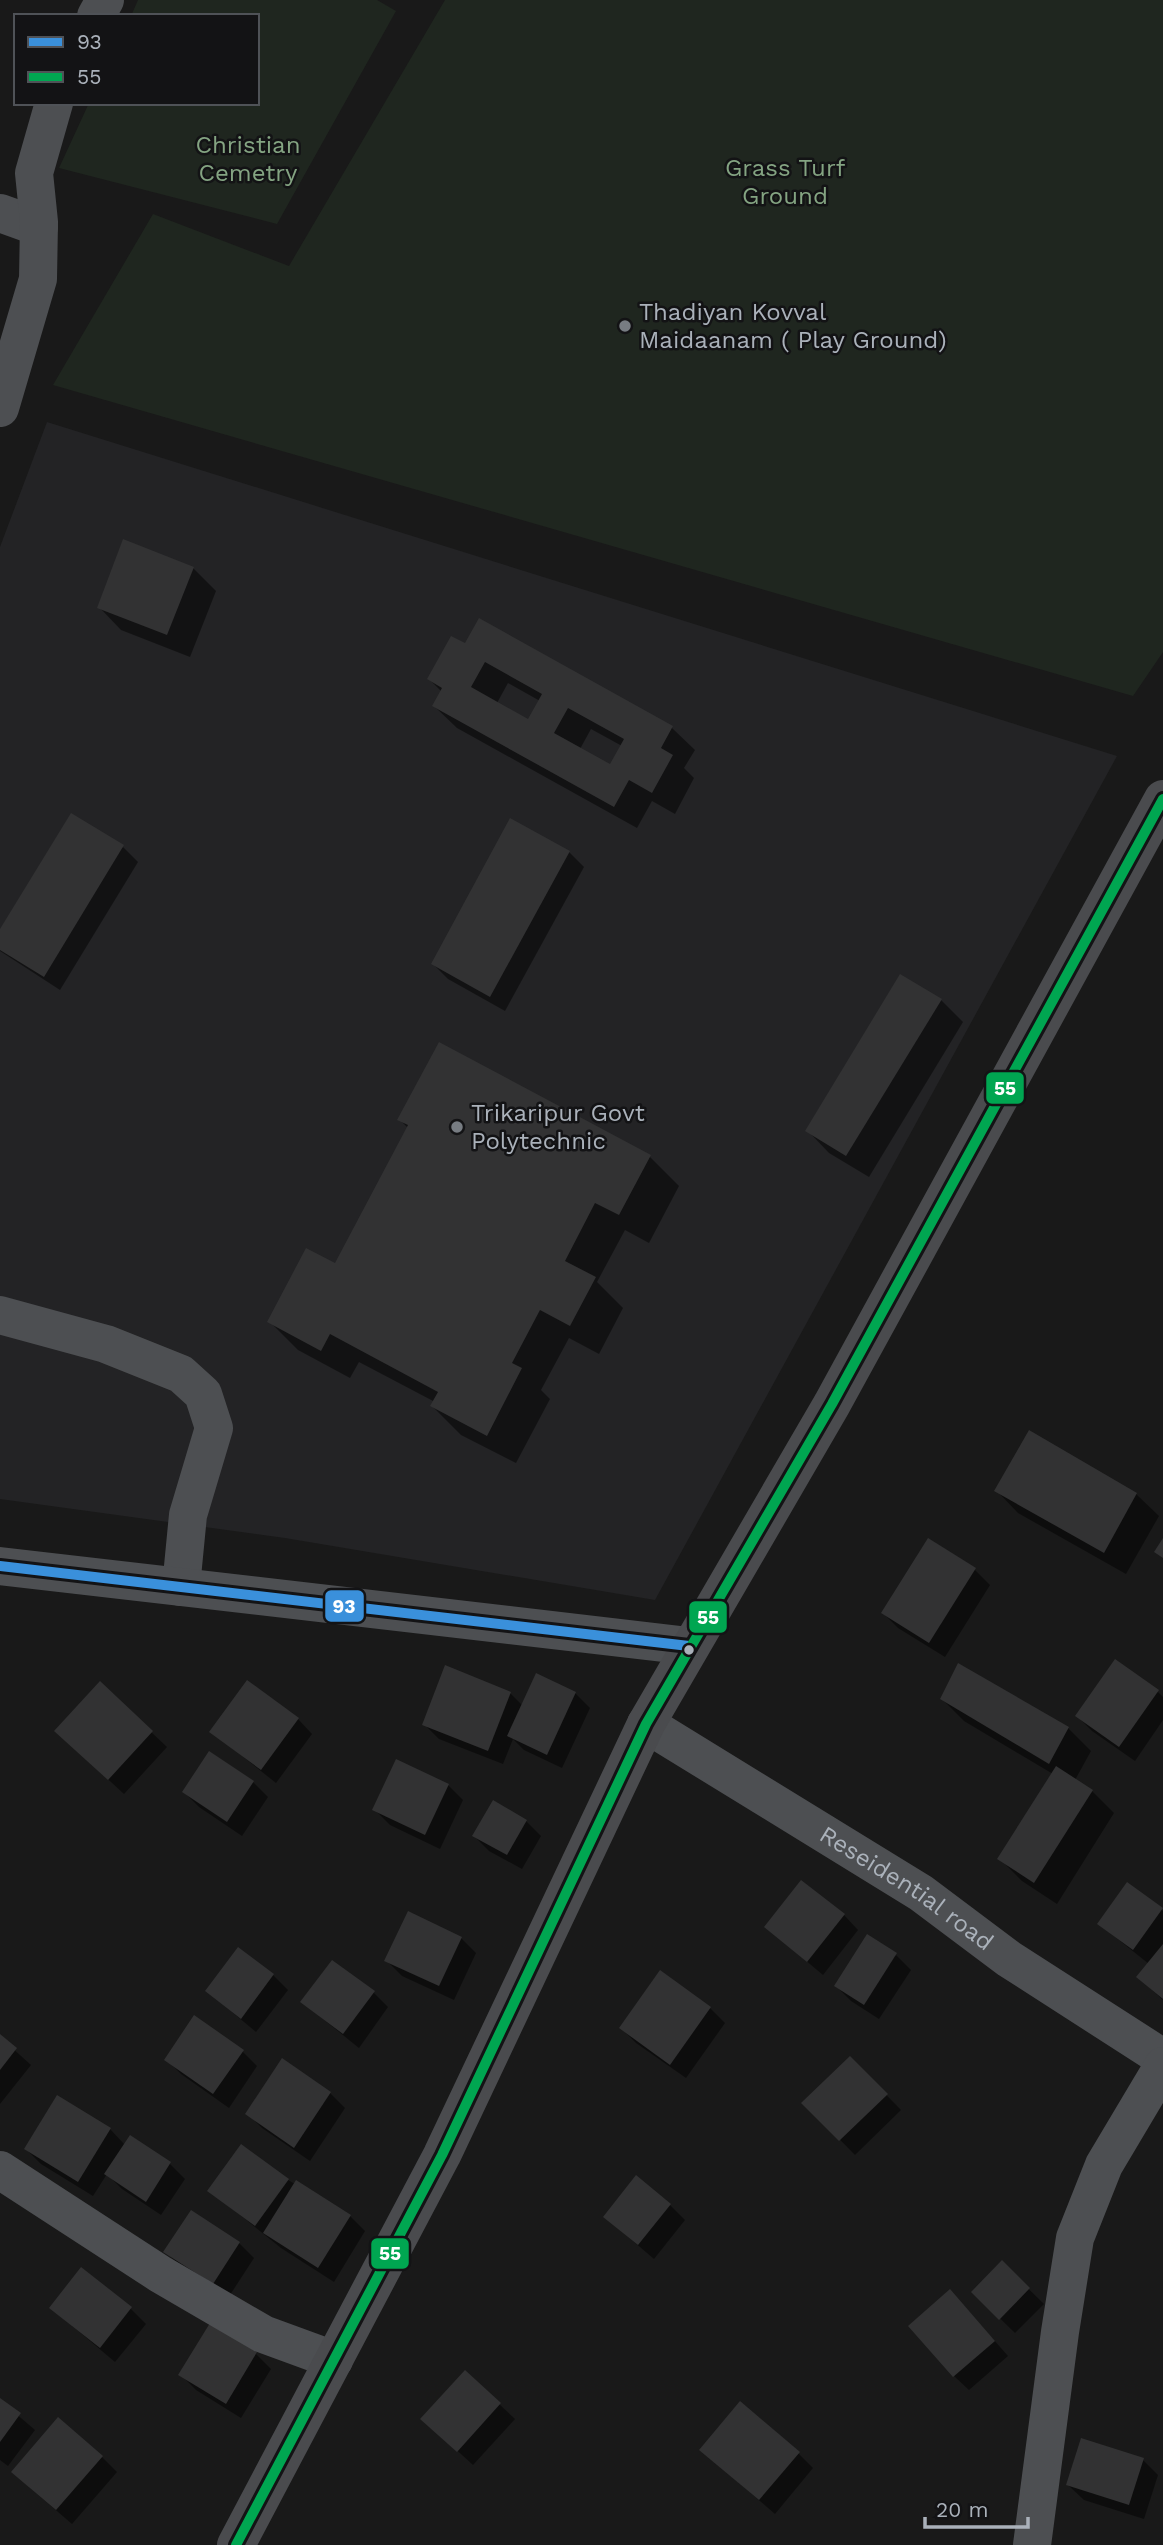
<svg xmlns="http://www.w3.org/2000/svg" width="1163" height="2545" viewBox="0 0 1163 2545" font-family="'Work Sans',sans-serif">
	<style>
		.built { fill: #232325 }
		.green { fill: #1f261f }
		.shadow { fill: #0007; fill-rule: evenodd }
		.building { fill: #323233; fill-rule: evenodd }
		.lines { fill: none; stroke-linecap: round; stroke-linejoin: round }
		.minor { stroke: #4d4f52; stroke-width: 38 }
		.major { stroke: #4a4b4e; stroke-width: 38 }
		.bus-1-casing { stroke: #131315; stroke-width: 16 }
		.bus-2-casing { stroke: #131315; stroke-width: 16 }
		.bus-1 { stroke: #3a90db; stroke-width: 10 }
		.bus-2 { stroke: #00a651; stroke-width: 10 }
		.poi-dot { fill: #777c82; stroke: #131315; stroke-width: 2.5 }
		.bus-dot { fill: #aab1ba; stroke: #131315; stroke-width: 2.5 }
		.labels { text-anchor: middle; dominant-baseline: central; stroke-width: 5; stroke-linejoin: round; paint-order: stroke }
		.park-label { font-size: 24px; fill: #84a482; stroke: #131315 }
		.poi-label { font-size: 24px; fill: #aab1ba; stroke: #131315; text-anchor: start }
		.street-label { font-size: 24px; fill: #aab1ba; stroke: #131315 }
		.line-badge { stroke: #131315; stroke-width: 2.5 }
		.badge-label { font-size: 19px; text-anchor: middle; font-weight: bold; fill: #fff }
	</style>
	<rect width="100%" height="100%" fill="#191919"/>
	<path class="built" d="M47,422L1117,756L655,1600L285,1538L0,1499V547Z"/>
	<g class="green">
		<path d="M138,0H377L396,11L277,224L59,168L89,103H257V16H131Z"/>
		<path d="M445,0H1163V652L1133,696L53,385L153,214L289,266Z"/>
	</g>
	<g class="shadow">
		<path d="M193,568L216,591L190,657L121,630L99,607Z"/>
		<path d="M480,620L672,728L695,750L684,768L694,778L675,814L652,801L637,828L457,728L434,706L442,692L429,679L465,646ZM508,683L540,701L529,721L497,703ZM591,729L622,746L611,766L580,749Z"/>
		<path d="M123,847L138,862L60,990L0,951V933Z"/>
		<path d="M569,852L584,867L505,1011L448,979L433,964Z"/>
		<path d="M941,1000L963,1022L869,1177L829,1153L807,1130Z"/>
		<path d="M439,1044L650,1157L679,1186L649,1243L625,1230L597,1282L623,1308L599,1354L569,1338L541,1390L550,1399L516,1463L461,1435L432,1406L435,1402L359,1362L350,1378L298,1350L269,1321L335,1266L408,1128L400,1120Z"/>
		<path d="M996,1490L1136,1494L1159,1516L1126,1574L1018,1513Z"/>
		<path d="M928,1540L975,1570L990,1585L945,1657L898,1628L883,1613Z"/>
		<path d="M959,1665L1068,1728L1091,1751L1075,1780L1092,1791L1114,1813L1057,1904L1022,1881L1000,1859L1053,1774L964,1721L942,1699Z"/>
		<path d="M100,1684L167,1747L124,1794L72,1746Z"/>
		<path d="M1158,1692L1163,1697V1720L1135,1761L1092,1731L1077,1716Z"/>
		<path d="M510,1693L523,1706L575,1693L590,1708L562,1768L524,1750L513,1739L503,1764L439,1739L424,1724Z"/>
		<path d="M298,1719L312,1734L276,1783L211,1731Z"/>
		<path d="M253,1782L268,1797L242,1836L199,1807L184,1792Z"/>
		<path d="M448,1785L463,1800L440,1849L390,1825L375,1810Z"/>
		<path d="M526,1821L541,1836L522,1869L489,1851L474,1836Z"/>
		<path d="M1127,1885L1163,1911V2000L1138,1977L1149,1964L1099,1924Z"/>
		<path d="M844,1915L858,1930L823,1975L766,1927Z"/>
		<path d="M461,1938L476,1953L454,2000L402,1976L387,1961Z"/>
		<path d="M896,1955L911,1970L879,2019L851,2001L836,1986Z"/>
		<path d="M273,1975L288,1990L256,2032L207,1991Z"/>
		<path d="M373,1992L388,2007L359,2048L302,2002Z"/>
		<path d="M710,2008L725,2023L686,2078L636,2043L621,2028Z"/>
		<path d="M0,2037L31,2065L0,2104Z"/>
		<path d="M242,2051L257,2066L229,2108L181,2074L166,2059Z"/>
		<path d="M850,2058L901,2110L855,2155L804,2103Z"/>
		<path d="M330,2093L345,2108L310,2161L262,2128L247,2113Z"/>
		<path d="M110,2129L125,2145L131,2137L170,2164L185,2179L161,2215L122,2189L107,2174L93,2196L41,2164L26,2149Z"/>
		<path d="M288,2180L350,2216L365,2231L334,2282L281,2248L209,2190Z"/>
		<path d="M670,2205L685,2220L654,2259L605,2217Z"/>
		<path d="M192,2212L239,2243L254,2258L228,2298L181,2267L166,2252Z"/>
		<path d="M1002,2263L1044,2304L1015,2333L973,2292Z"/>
		<path d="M964,2306L1008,2356L969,2390L954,2376Z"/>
		<path d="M51,2308L131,2309L146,2324L115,2362Z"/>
		<path d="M256,2354L271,2369L241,2418L196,2390L181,2375Z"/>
		<path d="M465,2372L515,2419L473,2465L438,2433Z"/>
		<path d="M0,2400L35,2430L8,2466L0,2460Z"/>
		<path d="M701,2450L798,2453L813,2468L775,2514Z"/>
		<path d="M102,2457L117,2472L72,2524L29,2487Z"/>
		<path d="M1143,2460L1158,2475L1144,2519L1084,2500L1068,2485Z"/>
	</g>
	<g class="building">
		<path d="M123,539L194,567L167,635L97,608Z"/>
		<path d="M479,618L673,726L661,748L673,755L652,793L629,780L614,807L432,706L442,688L427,679L451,636L465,643ZM485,662L542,694L528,719L471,687ZM568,708L624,739L610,764L554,733Z"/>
		<path d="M71,813L124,845L44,977L0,950V929Z"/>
		<path d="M510,818L570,851L490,997L431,964Z"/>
		<path d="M900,974L942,999L846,1156L805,1131Z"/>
		<path d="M439,1042L651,1155L619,1215L595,1203L565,1261L596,1277L570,1326L540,1310L512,1363L522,1368L487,1436L430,1406L438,1392L330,1334L321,1351L267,1322L306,1248L335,1263L408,1125L397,1120Z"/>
		<path d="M1029,1430L1137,1493L1104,1553L994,1491Z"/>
		<path d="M928,1538L976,1568L929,1643L881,1613Z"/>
		<path d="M1163,1538V1558L1154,1552Z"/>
		<path d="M1115,1659L1159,1690L1119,1747L1075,1716Z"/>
		<path d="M958,1663L1069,1727L1049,1764L940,1699Z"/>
		<path d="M445,1665L511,1692L488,1751L422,1725Z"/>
		<path d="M536,1673L576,1692L547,1755L507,1736Z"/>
		<path d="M247,1680L299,1718L261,1770L209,1732Z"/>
		<path d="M100,1681L153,1731L108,1780L54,1731Z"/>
		<path d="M209,1751L254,1781L227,1822L182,1792Z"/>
		<path d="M396,1759L449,1784L425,1835L372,1810Z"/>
		<path d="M1056,1766L1093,1790L1034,1883L997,1859Z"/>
		<path d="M493,1800L527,1820L507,1855L472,1836Z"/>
		<path d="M801,1880L845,1914L807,1962L764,1927Z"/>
		<path d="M1127,1882L1163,1908L1133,1950L1097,1924Z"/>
		<path d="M408,1911L462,1937L439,1986L384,1961Z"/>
		<path d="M867,1934L897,1953L864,2005L834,1986Z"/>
		<path d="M1163,1944V1999L1136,1977Z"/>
		<path d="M238,1947L274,1974L241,2019L205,1991Z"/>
		<path d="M332,1960L375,1991L343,2034L300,2002Z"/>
		<path d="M660,1970L711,2007L670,2065L619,2028Z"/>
		<path d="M194,2015L244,2050L213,2094L164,2060Z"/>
		<path d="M0,2034L17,2048L0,2070Z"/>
		<path d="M850,2056L888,2094L839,2141L801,2103Z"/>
		<path d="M282,2058L331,2092L294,2148L245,2114Z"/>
		<path d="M57,2095L111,2128L78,2182L24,2149Z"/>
		<path d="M130,2135L171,2162L146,2202L104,2174Z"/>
		<path d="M241,2144L289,2179L255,2226L207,2191Z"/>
		<path d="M636,2175L671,2204L638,2245L603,2217Z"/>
		<path d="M296,2180L351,2215L318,2268L263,2233Z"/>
		<path d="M191,2210L240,2242L213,2284L163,2252Z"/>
		<path d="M1002,2260L1030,2288L999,2320L971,2292Z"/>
		<path d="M81,2267L132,2307L100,2348L49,2308Z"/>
		<path d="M950,2289L995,2341L953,2377L908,2326Z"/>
		<path d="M210,2323L257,2352L226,2404L178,2375Z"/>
		<path d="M465,2370L501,2403L457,2452L420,2419Z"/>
		<path d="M0,2398L21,2413L0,2442Z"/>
		<path d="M740,2401L800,2452L759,2500L699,2450Z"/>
		<path d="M58,2417L103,2456L56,2510L11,2472Z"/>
		<path d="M1081,2438L1144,2458L1129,2505L1066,2485Z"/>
	</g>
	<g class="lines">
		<g class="minor">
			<path d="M96,16L105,0"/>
			<path d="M0,213L39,227"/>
			<path d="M0,408L38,279L39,222L34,173L54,103"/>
			<path d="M0,1315L106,1344L181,1374L203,1394L214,1428L188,1515L181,1587"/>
			<path d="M0,1566L689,1646"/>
			<path id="s1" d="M646,1724L921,1893L1009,1959L1163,2058"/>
			<path d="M0,2170L160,2274L263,2334L334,2360"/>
			<path d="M1032,2545L1060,2332L1075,2238L1104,2165L1163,2066"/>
		</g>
		<path class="major" d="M236,2545L442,2155L646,1724L832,1404L1163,799"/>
		<g class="bus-1-casing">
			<path id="bus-1" d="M0,1566L689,1646"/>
		</g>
		<g class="bus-2-casing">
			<path id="bus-2" d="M236,2545L442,2155L646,1724L832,1404L1163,799"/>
		</g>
		<use href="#bus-1" class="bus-1"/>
		<use href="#bus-2" class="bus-2"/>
	</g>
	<g class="poi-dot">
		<circle cx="625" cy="326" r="7"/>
		<circle cx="457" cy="1127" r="7"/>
	</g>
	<circle class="bus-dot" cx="689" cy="1650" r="6"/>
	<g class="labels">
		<g class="park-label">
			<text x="248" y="145">Christian<tspan x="248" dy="28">Cemetry</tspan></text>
			<text x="785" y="168">Grass Turf<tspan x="785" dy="28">Ground</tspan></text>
		</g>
		<g class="poi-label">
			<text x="639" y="312">Thadiyan Kovval<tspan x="639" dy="28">Maidaanam ( Play Ground)</tspan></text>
			<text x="471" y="1113">Trikaripur Govt<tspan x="471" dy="28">Polytechnic</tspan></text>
		</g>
		<g class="street-label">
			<text stroke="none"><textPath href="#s1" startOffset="308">Reseidential road</textPath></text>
		</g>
	</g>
	<g class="line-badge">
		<rect x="985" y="1071" width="40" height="34" rx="7" fill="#00a651"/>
		<rect x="324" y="1589" width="41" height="34" rx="7" fill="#3a90db"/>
		<rect x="688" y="1600" width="40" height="34" rx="7" fill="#00a651"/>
		<rect x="370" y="2237" width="40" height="33" rx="7" fill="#00a651"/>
	</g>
	<g class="badge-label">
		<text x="1005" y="1095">55</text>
		<text x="344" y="1613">93</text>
		<text x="708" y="1624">55</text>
		<text x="390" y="2260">55</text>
	</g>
	<rect x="14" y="14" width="245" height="91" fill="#131315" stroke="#4f5257" stroke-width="2"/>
	<rect x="28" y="37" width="35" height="10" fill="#3a90db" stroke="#4f5257" stroke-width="2"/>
	<text x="77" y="49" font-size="21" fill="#aab1ba">93</text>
	<rect x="28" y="72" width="35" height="10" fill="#00a651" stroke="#4f5257" stroke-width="2"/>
	<text x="77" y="84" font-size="21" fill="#aab1ba">55</text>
	<path d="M925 2517v10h103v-10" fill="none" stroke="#aab1ba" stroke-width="3.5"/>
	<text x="936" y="2517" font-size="21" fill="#aab1ba" stroke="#131315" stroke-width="5" paint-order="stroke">20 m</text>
</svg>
